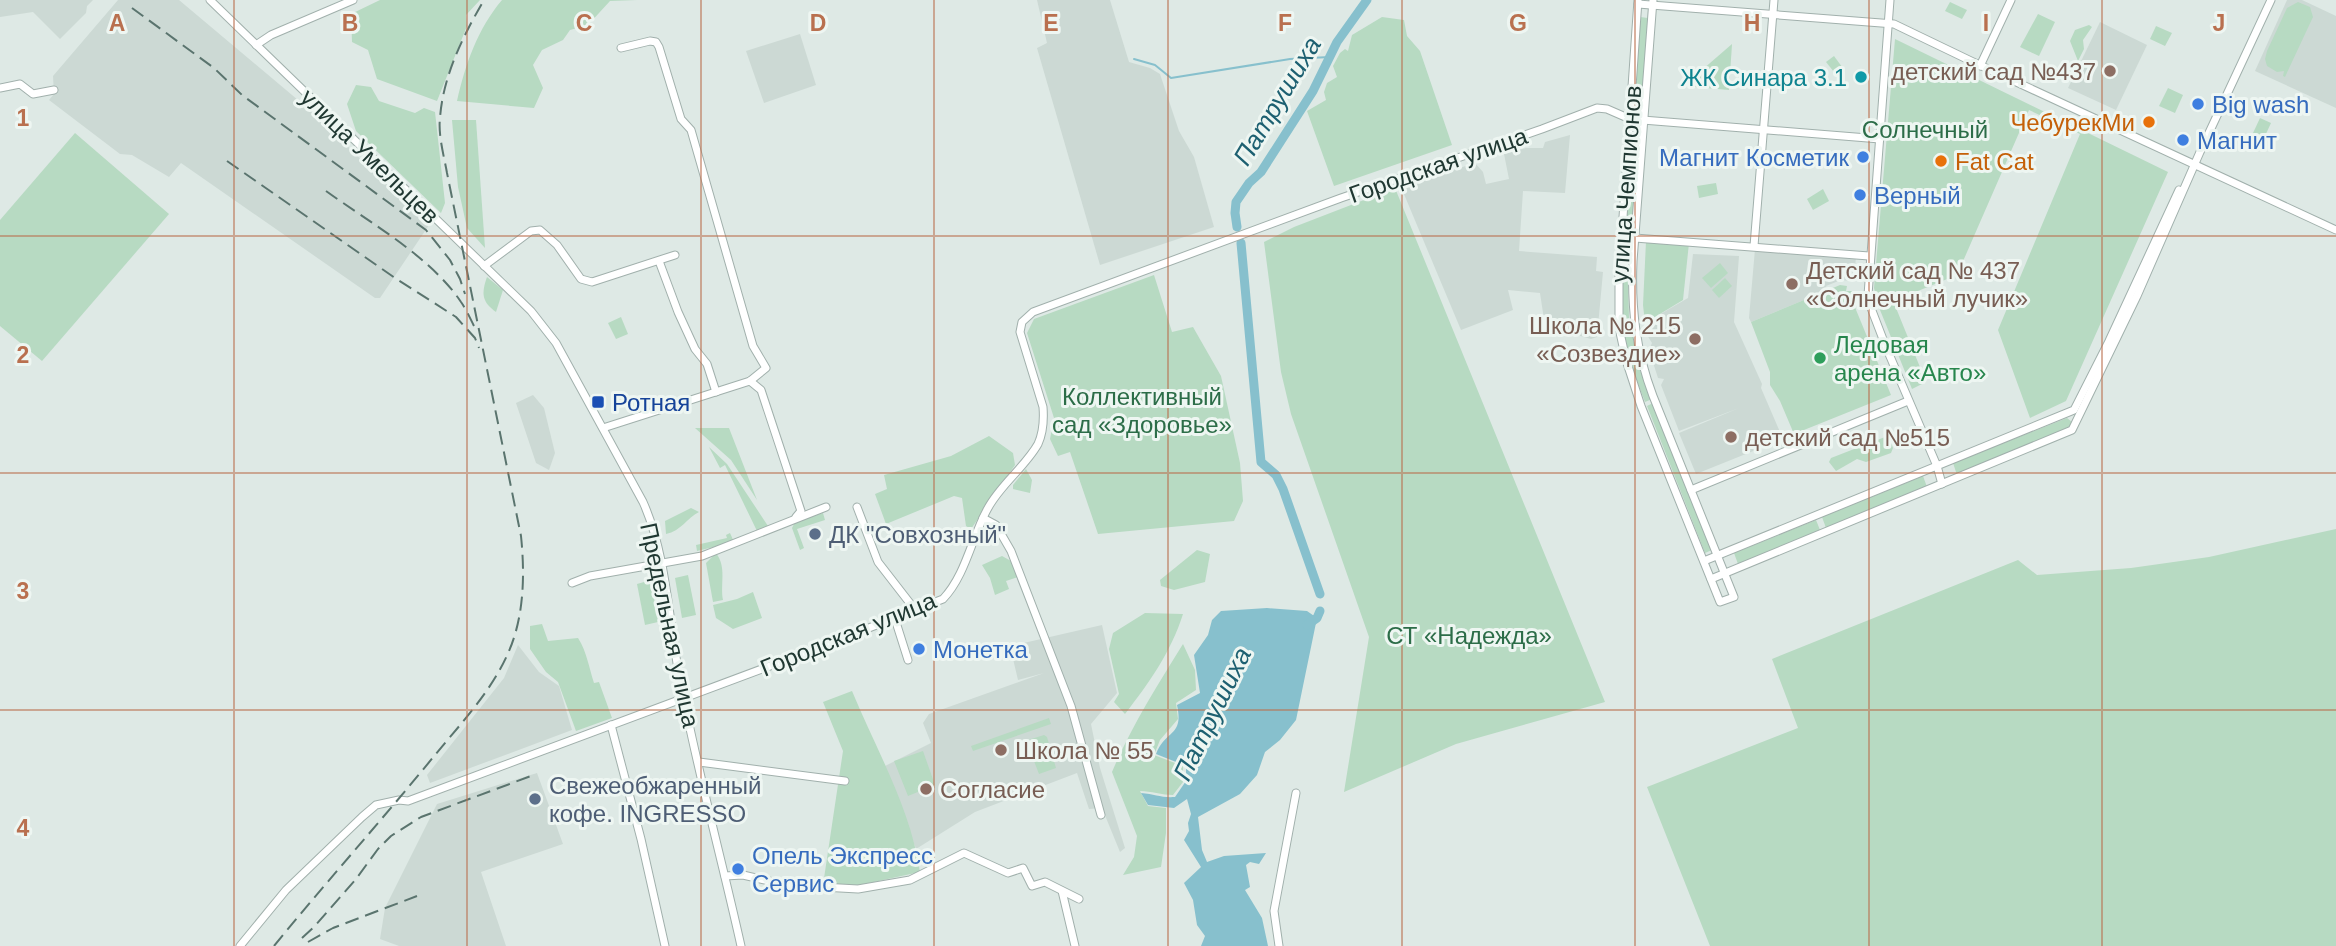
<svg xmlns="http://www.w3.org/2000/svg" width="2336" height="946" viewBox="0 0 2336 946" font-family="Arial,sans-serif">
	<style>
		.built { fill: #ccd9d4 }
		.green { fill: #b7dac2 }
		.water { fill: #87c0cd }
		.lines { fill: none; stroke-linecap: round; stroke-linejoin: round }
		.stream { stroke: #87c0cd; stroke-width: 2 }
		.river { stroke: #87c0cd; stroke-width: 9 }
		.minor-casing { stroke: #a1b0ac; stroke-width: 9 }
		.minor { stroke: #fff; stroke-width: 7 }
		.rail { stroke: #5a746e; stroke-width: 2; stroke-dasharray: 14 7; stroke-linecap: butt }
		.grid { fill: none; stroke: #b9704f; stroke-width: 2; stroke-opacity: 0.55 }
		.education-dot { fill: #8d6e63; stroke: #eef6f2; stroke-width: 2.5 }
		.culture-dot { fill: #0f9aa8; stroke: #eef6f2; stroke-width: 2.5 }
		.shop-dot { fill: #3f7fe0; stroke: #eef6f2; stroke-width: 2.5 }
		.food-dot { fill: #e8710a; stroke: #eef6f2; stroke-width: 2.5 }
		.leisure-dot { fill: #2e9e5b; stroke: #eef6f2; stroke-width: 2.5 }
		.transit-dot { fill: #1a4fb4; stroke: #eef6f2; stroke-width: 2.5 }
		.service-dot { fill: #5c6f8a; stroke: #eef6f2; stroke-width: 2.5 }
		.labels { text-anchor: middle; dominant-baseline: central; stroke-width: 6; stroke-linejoin: round; paint-order: stroke }
		.education-label { font-size: 24px; fill: #785e54; stroke: #eef6f2; text-anchor: start }
		.culture-label { font-size: 24px; fill: #0d838f; stroke: #eef6f2; text-anchor: end }
		.shop-label { font-size: 24px; fill: #366cbe; stroke: #eef6f2; text-anchor: start }
		.food-label { font-size: 24px; fill: #c56008; stroke: #eef6f2; text-anchor: end }
		.park-label { font-size: 24px; fill: #2c6d48; stroke: #eef6f2 }
		.street-label { font-size: 24px; fill: #203832; stroke: #eef6f2 }
		.leisure-label { font-size: 24px; fill: #27864d; stroke: #eef6f2; text-anchor: start }
		.transit-label { font-size: 24px; fill: #164399; stroke: #eef6f2; text-anchor: start }
		.service-label { font-size: 24px; fill: #4e5e75; stroke: #eef6f2; text-anchor: start }
		.water-label { font-size: 26px; font-style: italic; fill: #1d6071; stroke: #eef6f2 }
		.grid-label { font-size: 23px; text-anchor: middle; font-weight: bold; fill: #b9704f; stroke: #eef6f2; stroke-width: 6; stroke-linejoin: round; paint-order: stroke }
	</style>
	<rect width="100%" height="100%" fill="#dee9e5"/>
	<g class="built">
		<path d="M0,0H93L87,6L86,13L60,39L33,12L0,17Z"/>
		<path d="M118,0H179L311,111L429,225L380,298H375L181,163L169,177L132,155L120,154L49,100L54,94L53,76Z"/>
		<path d="M1037,0H1110L1129,62L1150,68L1160,74L1179,131L1194,157L1214,227L1100,265L1037,48L1047,43Z"/>
		<path d="M2287,0H2302L2336,16V108L2255,71Z"/>
		<path d="M2100,22L2147,45L2116,110L2068,88Z"/>
		<path d="M800,34L816,85L764,103L746,51Z"/>
		<path d="M1570,135L1565,193L1523,191L1519,251L1597,257L1596,271L1603,272L1597,337L1591,339L1545,326L1540,293L1508,290L1513,310L1461,330L1401,187L1475,163L1483,172L1486,184L1509,179L1504,154L1526,148H1543L1545,142Z"/>
		<path d="M1755,249L1856,256L1854,281L1841,280L1826,286L1828,290L1751,322L1749,318Z"/>
		<path d="M1693,254L1739,256L1734,322L1762,384L1761,388L1783,439L1696,474L1679,433L1739,408L1679,431L1661,385L1664,379L1658,378L1649,350L1652,343L1647,335L1645,323L1688,298Z"/>
		<path d="M533,395L544,408L555,453L549,470L536,463L516,403Z"/>
		<path d="M1102,625L1117,693L1091,724L1100,768L1125,848L1120,852L1102,808L1089,809L1077,773L975,812L916,849L885,766L931,743L923,723L929,714L1044,673L1018,680L1010,646Z"/>
		<path d="M518,645L539,672L559,686L572,730L430,783L427,775L504,678Z"/>
		<path d="M537,773L563,844L481,872L506,946H399L380,939L385,908L437,804Z"/>
	</g>
	<g class="green">
		<path d="M380,0H480L466,15L467,26L437,101L377,79L368,50L352,42L351,14Z"/>
		<path d="M502,0H637L610,1L588,25L570,30L563,40L542,50L533,65L543,88L534,108L457,101C465,65 478,28 502,0Z"/>
		<path d="M1950,2L1967,10L1962,19L1945,11Z"/>
		<path d="M2298,2L2310,7L2313,17L2285,77L2283,76L2284,71L2277,72L2267,66L2265,59L2267,51L2287,8Z"/>
		<path d="M2038,14L2055,22L2039,56L2020,47Z"/>
		<path d="M1382,17L1404,20L1407,36L1420,51L1452,145L1334,186L1307,111L1326,100L1324,92L1327,83L1337,77L1333,66L1340,53L1345,49L1348,51L1352,35Z"/>
		<path d="M1640,17L1648,18L1641,106L1633,105Z"/>
		<path d="M2089,25L2092,27L2083,40L2084,49L2078,61L2070,41L2075,30Z"/>
		<path d="M2156,26L2172,33L2165,46L2150,39Z"/>
		<path d="M1895,39L2168,172L2066,401L2030,418L1998,330L2080,134L2029,110L1957,275L1913,293L1892,298L1926,382L1912,389L1878,305L1874,288Z"/>
		<path d="M1732,44L1729,90L1694,87L1695,76Z"/>
		<path d="M1834,56L1845,71L1838,77L1826,62Z"/>
		<path d="M356,85L371,87L379,101L415,113L424,108L435,112L445,203L441,213L356,131L347,104Z"/>
		<path d="M2168,88L2183,95L2175,113L2159,106Z"/>
		<path d="M2260,118L2271,123L2258,151L2247,146Z"/>
		<path d="M452,120H476L485,248L467,228L458,187Z"/>
		<path d="M75,133L169,214L42,361L0,326V220Z"/>
		<path d="M1631,135H1638L1628,288L1629,317L1639,368L1652,399L1645,402C1635,375 1623,348 1621,319C1617,262 1627,193 1631,135Z"/>
		<path d="M1716,183L1718,194L1699,198L1697,186Z"/>
		<path d="M1395,188L1605,702L1456,744L1344,792L1369,637L1291,414L1281,372L1264,242L1294,227Z"/>
		<path d="M1823,189L1829,201L1813,210L1807,199Z"/>
		<path d="M1646,241L1689,243L1683,300L1645,323L1643,305Z"/>
		<path d="M1720,263L1728,273L1711,288L1702,278Z"/>
		<path d="M1154,275L1172,332L1193,327L1221,376L1240,463L1243,501L1234,521L1098,534L1070,452L1058,456L1050,439L1054,418L1027,333L1034,319Z"/>
		<path d="M487,277L503,290L496,312C482,302 481,294 487,277Z"/>
		<path d="M1725,278L1732,286L1719,298L1712,290Z"/>
		<path d="M1840,285L1847,286L1846,291H1852V300L1891,395L1794,434L1780,401L1770,385V372L1751,322Z"/>
		<path d="M621,317L628,334L616,339L608,323Z"/>
		<path d="M1653,403L1712,550L1705,553L1647,406Z"/>
		<path d="M2067,418L2072,422L2071,426L1957,475L1953,463Z"/>
		<path d="M695,428H729L757,500L731,460Z"/>
		<path d="M989,436L1013,453L1015,465L971,529L966,526L962,498L954,496L886,524L875,494L887,489L884,475L951,456Z"/>
		<path d="M1885,437L1889,438L1893,448L1891,453L1866,462L1857,459L1836,471L1829,462L1831,458Z"/>
		<path d="M709,447L727,464L768,526L757,531L725,465L720,468Z"/>
		<path d="M1026,469L1032,480L1030,493L1013,489V485Z"/>
		<path d="M1923,476L1927,487L1826,528L1822,517Z"/>
		<path d="M691,508L699,512C687,518 681,531 666,534L665,521Z"/>
		<path d="M823,513L825,520L797,529L804,548L800,550L792,528L795,522Z"/>
		<path d="M1816,520L1820,530L1738,564L1734,553Z"/>
		<path d="M2336,529V946H1710L1647,787L1798,728L1772,659L2018,560L2037,575L2131,568L2209,557Z"/>
		<path d="M730,533L734,542L697,551L696,545L727,538L726,535Z"/>
		<path d="M1197,550L1210,554L1205,582L1174,590L1161,586L1160,580Z"/>
		<path d="M716,553C727,567 720,584 723,600L713,602L706,563Z"/>
		<path d="M1002,556L1011,561L1018,577L1006,581L1009,589L995,595L990,578L982,565Z"/>
		<path d="M688,575L696,615L682,618L675,578Z"/>
		<path d="M651,580L658,622L645,625L637,584Z"/>
		<path d="M753,592L762,618L733,629L716,618L713,605L737,599Z"/>
		<path d="M1145,613L1183,614C1171,652 1149,683 1125,714L1114,702L1119,694L1109,649L1113,633Z"/>
		<path d="M542,624L548,641L578,638C587,652 589,668 594,683L599,682L612,718L576,731L558,682L546,672L530,649V626Z"/>
		<path d="M1183,644L1195,670L1196,690L1176,703L1178,719L1160,740L1154,755L1183,766V782L1173,795C1162,795 1151,791 1140,791L1148,806L1166,808V833L1161,867L1123,875L1134,857L1137,836L1112,772C1131,727 1157,686 1183,644Z"/>
		<path d="M852,691C876,749 911,809 920,872L860,885H823L843,751L823,702Z"/>
		<path d="M1049,718L1051,724L973,751L971,746Z"/>
		<path d="M1044,735L1047,737L1056,768L1039,774L1027,743L1028,740Z"/>
		<path d="M923,751L935,785L908,796L894,761Z"/>
	</g>
	<path class="water" d="M1267,608L1307,611L1317,618L1296,720L1280,740L1265,752L1257,775L1240,794L1198,817L1202,850L1207,862L1224,856L1266,853L1259,864L1250,862L1246,865L1250,887L1245,890L1262,918L1268,946H1201L1205,936L1197,925L1193,900L1184,883L1201,867L1184,840L1189,831L1188,823L1191,814L1187,799L1174,808L1148,805L1141,793C1155,794 1161,798 1175,797L1186,781V766L1156,754C1166,729 1184,737 1177,705L1200,693L1194,655L1208,635L1212,620L1221,611Z"/>
	<g class="lines">
		<path class="stream" d="M1134,59L1155,65L1171,78L1290,59L1330,57"/>
		<g class="river">
			<path d="M1237,227L1235,213L1236,202L1249,183L1261,172L1313,91L1337,42L1367,0"/>
			<path d="M1241,243L1261,462L1276,475L1283,489L1320,594"/>
			<path d="M1307,625L1317,618L1320,611"/>
		</g>
		<g class="minor-casing">
			<g id="minor">
				<path d="M210,0L531,311L556,343L643,502C666,553 669,620 679,675C696,766 721,856 741,946"/>
				<path d="M1638,0L1619,275V328L1626,360L1641,406L1720,602L1734,597L1653,396C1636,351 1631,309 1633,261L1653,0"/>
				<path d="M1890,0L1868,295L1871,308L1886,347L1937,466L1942,484"/>
				<path d="M1638,4L1894,24L1971,61L2336,230"/>
				<path d="M256,45L271,35L353,0"/>
				<path d="M1980,66L2011,0"/>
				<path d="M0,88L20,84L33,94L54,90"/>
				<path d="M1635,238L1869,256"/>
				<path d="M1754,246L1774,0"/>
				<path d="M659,261L678,312L695,349L707,364L716,392"/>
				<path d="M484,266L531,231L540,230L557,245L581,279L592,282L675,255"/>
				<path d="M750,381L761,390L801,511L796,517"/>
				<path d="M603,428L750,381L766,368L753,346L691,130L681,119L659,47L656,42L650,41L621,48"/>
				<path d="M1691,490L1908,401"/>
				<path d="M857,507L878,562L916,611"/>
				<path d="M983,518L996,525L1011,551L1071,706L1101,815"/>
				<path d="M1704,561L2074,410L2109,341L2179,190"/>
				<path d="M1711,579L2072,430L2137,296L2200,152L2271,0"/>
				<path d="M572,583L590,576L702,556L826,507"/>
				<path d="M895,619L908,660"/>
				<path d="M611,725L641,839L665,946"/>
				<path d="M699,762L845,781"/>
				<path d="M725,876L743,875L786,885L858,889L910,880L964,853L1008,873L1023,868L1032,886L1045,882L1079,899"/>
				<path d="M1062,891L1075,946"/>
				<path d="M240,946L286,890L362,817L376,805L399,800L408,801L810,651L943,599C966,575 972,536 988,508C1001,484 1025,467 1038,444C1043,433 1044,420 1043,407L1020,332L1022,322L1033,312L1341,198L1542,129L1597,108L1607,109L1630,119L1880,139"/>
				<path d="M1279,946L1274,911L1296,793"/>
			</g>
		</g>
		<use href="#minor" class="minor"/>
		<g class="rail">
			<path d="M132,8L214,68L242,95L426,230L450,260L460,279L465,294"/>
			<path d="M227,161L395,278L456,317L475,338L479,348"/>
			<path d="M326,191C369,222 431,257 461,302C466,309 470,318 474,326"/>
			<path d="M302,938L314,927L356,879L378,849L391,836L421,817L531,776"/>
			<path d="M308,942L333,928L417,896"/>
			<path d="M274,946C327,881 382,820 435,755C462,722 492,691 509,651C524,616 525,575 521,536L447,173C444,156 438,135 440,118C443,76 463,36 484,0"/>
		</g>
	</g>
	<path class="grid" d="M234,0V946M467,0V946M701,0V946M934,0V946M1168,0V946M1402,0V946M1635,0V946M1869,0V946M2102,0V946M0,236H2336M0,473H2336M0,710H2336"/>
	<g class="education-dot">
		<circle cx="2110" cy="71" r="7"/>
		<circle cx="1792" cy="284" r="7"/>
		<circle cx="1695" cy="339" r="7"/>
		<circle cx="1731" cy="437" r="7"/>
		<circle cx="1001" cy="750" r="7"/>
		<circle cx="926" cy="789" r="7"/>
	</g>
	<circle class="culture-dot" cx="1861" cy="77" r="7"/>
	<g class="shop-dot">
		<circle cx="2198" cy="104" r="7"/>
		<circle cx="2183" cy="140" r="7"/>
		<circle cx="1863" cy="157" r="7"/>
		<circle cx="1860" cy="195" r="7"/>
		<circle cx="919" cy="649" r="7"/>
		<circle cx="738" cy="869" r="7"/>
	</g>
	<g class="food-dot">
		<circle cx="2149" cy="122" r="7"/>
		<circle cx="1941" cy="161" r="7"/>
	</g>
	<circle class="leisure-dot" cx="1820" cy="358" r="7"/>
	<rect class="transit-dot" x="591" y="395" width="14" height="14" rx="3.5"/>
	<g class="service-dot">
		<circle cx="815" cy="534" r="7"/>
		<circle cx="535" cy="799" r="7"/>
	</g>
	<g class="labels">
		<g class="education-label">
			<text x="2096" y="71" text-anchor="end">детский сад №437</text>
			<text x="1806" y="270">Детский сад № 437<tspan x="1806" dy="28">«Солнечный лучик»</tspan></text>
			<text x="1681" y="325" text-anchor="end">Школа № 215<tspan x="1681" dy="28">«Созвездие»</tspan></text>
			<text x="1745" y="437">детский сад №515</text>
			<text x="1015" y="750">Школа № 55</text>
			<text x="940" y="789">Согласие</text>
		</g>
		<g class="culture-label">
			<text x="1847" y="77">ЖК Синара 3.1</text>
		</g>
		<g class="shop-label">
			<text x="2212" y="104">Big wash</text>
			<text x="2197" y="140">Магнит</text>
			<text x="1849" y="157" text-anchor="end">Магнит Косметик</text>
			<text x="1874" y="195">Верный</text>
			<text x="933" y="649">Монетка</text>
			<text x="752" y="855">Опель Экспресс<tspan x="752" dy="28">Сервис</tspan></text>
		</g>
		<g class="food-label">
			<text x="2135" y="122">ЧебурекМи</text>
			<text x="1955" y="161" text-anchor="start">Fat Cat</text>
		</g>
		<g class="park-label">
			<text x="1925" y="129">Солнечный</text>
			<text x="1142" y="396">Коллективный<tspan x="1142" dy="28">сад «Здоровье»</tspan></text>
			<text x="1469" y="635">СТ «Надежда»</text>
		</g>
		<g class="street-label">
			<text transform="translate(370 156) rotate(44)">улица Умельцев</text>
			<text transform="translate(1438 165) rotate(-19)">Городская улица</text>
			<text transform="translate(1626 184) rotate(-86)">улица Чемпионов</text>
			<text transform="translate(670 625) rotate(78)">Предельная улица</text>
			<text transform="translate(848 634) rotate(-22)">Городская улица</text>
		</g>
		<g class="leisure-label">
			<text x="1834" y="344">Ледовая<tspan x="1834" dy="28">арена «Авто»</tspan></text>
		</g>
		<g class="transit-label">
			<text x="612" y="402">Ротная</text>
		</g>
		<g class="service-label">
			<text x="829" y="534">ДК "Совхозный"</text>
			<text x="549" y="785">Свежеобжаренный<tspan x="549" dy="28">кофе. INGRESSO</tspan></text>
		</g>
		<g class="water-label">
			<text transform="translate(1277 101) rotate(-59)">Патрушиха</text>
			<text transform="translate(1212 714) rotate(-64)">Патрушиха</text>
		</g>
	</g>
	<g class="grid-label">
		<text x="117" y="31">A</text>
		<text x="350" y="31">B</text>
		<text x="584" y="31">C</text>
		<text x="818" y="31">D</text>
		<text x="1051" y="31">E</text>
		<text x="1285" y="31">F</text>
		<text x="1518" y="31">G</text>
		<text x="1752" y="31">H</text>
		<text x="1986" y="31">I</text>
		<text x="2219" y="31">J</text>
		<text x="23" y="126">1</text>
		<text x="23" y="363">2</text>
		<text x="23" y="599">3</text>
		<text x="23" y="836">4</text>
	</g>
</svg>
